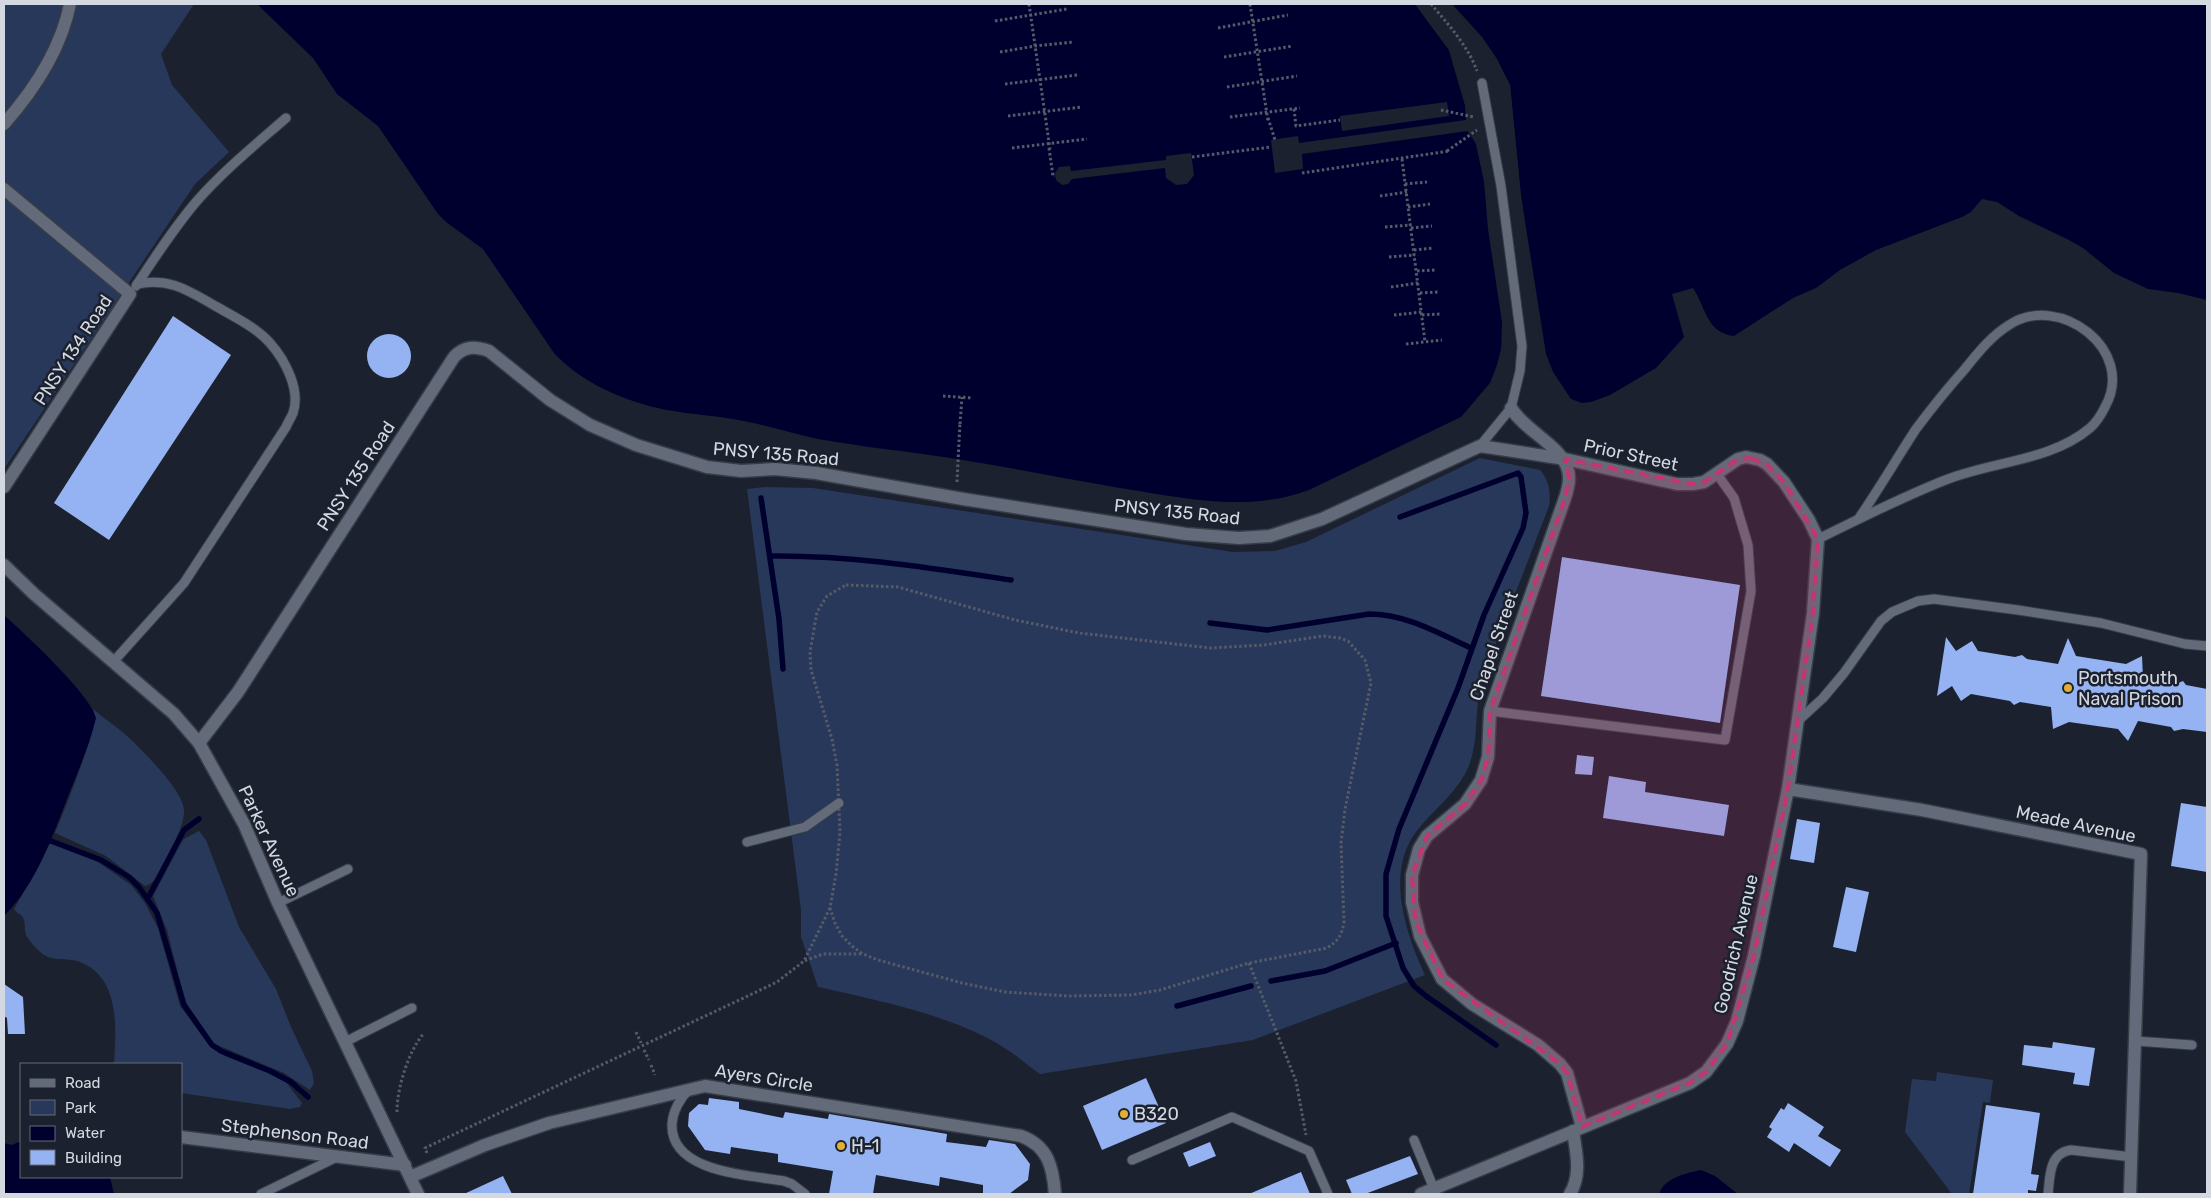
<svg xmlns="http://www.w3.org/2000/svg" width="2211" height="1198" viewBox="0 0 2211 1198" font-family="Rubik,sans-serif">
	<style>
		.green { fill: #28385a }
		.water { fill: #00002f }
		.pier { fill: #1b212e }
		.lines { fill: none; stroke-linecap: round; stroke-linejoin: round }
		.stream { stroke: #00002f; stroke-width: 5.5 }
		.building { fill: #95b3f2 }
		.lane-casing { stroke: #373c47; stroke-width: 11 }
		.street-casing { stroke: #373c47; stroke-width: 15 }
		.path { stroke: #565b67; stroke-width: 3; stroke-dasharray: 2.5 2.5; stroke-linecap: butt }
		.lane { stroke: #636b7a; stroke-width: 9 }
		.street { stroke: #636b7a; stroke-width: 12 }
		.marked { fill: #c5356f; fill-opacity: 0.2; stroke: #c5356f; stroke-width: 4; stroke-dasharray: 10 6; stroke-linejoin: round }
		.poi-dot { fill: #e2af34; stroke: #1b212e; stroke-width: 2 }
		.labels { text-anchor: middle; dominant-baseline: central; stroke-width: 5; stroke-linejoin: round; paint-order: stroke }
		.street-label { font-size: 18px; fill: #d4d8e1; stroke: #1b212e }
		.poi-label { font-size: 18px; fill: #d4d8e1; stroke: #1b212e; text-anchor: start }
	</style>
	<rect width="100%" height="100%" fill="#1b212e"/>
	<g class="green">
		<path d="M4,4H194L161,54L172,85L229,152L195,184L4,469Z"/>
		<path d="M1480,458L1540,470C1549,480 1551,492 1549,506L1482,680C1473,710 1481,746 1465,774C1453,796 1431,812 1416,832C1385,873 1406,934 1425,975L1253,1040L1040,1074C1028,1066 1018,1056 1006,1049C957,1016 876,1000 818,987L801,937V910L747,489L764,487L813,488L1233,552L1275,551L1306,542Z"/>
		<path d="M93,709C103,718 116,726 126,735C141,749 183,790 184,810C185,823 175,841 169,853C164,864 158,883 145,886L106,856L55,833C63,814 100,724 93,709Z"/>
		<path d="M199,831L206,840L239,927L276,989L291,1027L312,1071L314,1083L310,1090L284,1073L215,1044L210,1039L185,1001L167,930L153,896L181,843L184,839Z"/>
		<path d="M50,843L98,862L131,885L145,903L158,928L180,1006L209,1045L225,1056L276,1076L285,1081L302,1103L300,1107L290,1109L181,1093V1064H114C116,1029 121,975 77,961C67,958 53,961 44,955C38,951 29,941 26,935C24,929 26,921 22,916C19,913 16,913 14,909L38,867Z"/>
		<path d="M1937,1072L1993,1080L1990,1103L1983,1102L1969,1194H1952L1905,1132L1912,1079L1936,1081Z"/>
	</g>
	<g class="water">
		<path d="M257,4H1415L1449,50L1465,105L1468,132L1476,143L1484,181L1502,322L1501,355L1490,383L1461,417L1309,490C1247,513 1184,498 1120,488C1063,478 1007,467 950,458C906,451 862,447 818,439C788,433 757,422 726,418C700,414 675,413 649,406C614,396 579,380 554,353L483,249L446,222L438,214L378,126L337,94L313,58Z"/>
		<path d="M1452,4H2207V300L2178,293L2148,289L2114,273L2083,248L2067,239L2019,216L1997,202L1982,199L1971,212L1962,217L1876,250L1840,270L1816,288L1793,298L1734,336C1706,333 1706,307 1693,288L1672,294L1684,337L1656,368L1610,395L1591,402L1582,403L1571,399L1553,372L1546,354L1521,196L1510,85L1491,50Z"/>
		<path d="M4,615C23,632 92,696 96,718C90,744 79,769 69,794C52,837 37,883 4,916Z"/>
		<path d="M21,1141V1177H110L114,1194H4V1143L12,1145Z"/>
		<path d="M1701,1170L1715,1176L1738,1194H1659C1664,1178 1686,1173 1701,1170Z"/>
	</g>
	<g class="pier">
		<path d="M1415,4H1419L1451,49L1467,105L1470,131L1479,143L1486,181L1491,228L1504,322V346L1499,369H1496L1502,345V322L1488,229L1484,181L1476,144L1468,131L1302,154L1303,169L1275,173L1271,140L1298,136L1299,143L1466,120L1465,105L1449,50Z"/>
		<path d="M1450,4H1452L1482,37L1497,59L1510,85L1521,196L1537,309L1548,365L1553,372H1550L1546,365L1535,310L1519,196L1507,86L1489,51Z"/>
		<path d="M1447,102L1449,116L1342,131L1340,116Z"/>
		<path d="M1191,153L1194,175L1187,184L1176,185L1166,178L1165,168L1072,179L1068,184L1062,185L1056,180L1055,173L1059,167L1070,166L1071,171L1166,160V156Z"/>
	</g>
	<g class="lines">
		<g class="stream">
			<path d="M761,498L779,619L783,669"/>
			<path d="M1400,517L1518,473L1521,477L1526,513L1523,528L1484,615L1458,688L1399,829L1386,874V916L1403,968L1414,986L1426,996L1496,1045"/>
			<path d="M770,556C851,555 931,568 1011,580"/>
			<path d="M1210,623L1267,630L1369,614C1406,614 1438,633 1471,648"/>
			<path d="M45,841H51L101,860L129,877L139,887L157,913L184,1005L212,1045L221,1051L270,1071L291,1082L308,1097"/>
			<path d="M148,898L184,830L199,819"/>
			<path d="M1271,981L1325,971L1396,943"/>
			<path d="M1177,1006L1251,986"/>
		</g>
	</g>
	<g class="building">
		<path d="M173,316L231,355L109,540L54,503Z"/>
		<circle cx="389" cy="356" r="22"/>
		<path d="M1562,557L1740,585L1720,723L1541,696Z"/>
		<path d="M1946,637L1956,651L1972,641L1978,651L2015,657L2022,655L2027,659L2058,664L2068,638L2076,656L2126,664L2142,656L2143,678L2176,684L2183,681L2186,685L2207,689V732L2183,729L2174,731L2171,727L2138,721L2128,741L2118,729L2069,722L2053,729L2051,707L2020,702L2014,705L2010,701L1971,694L1961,701L1952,686L1937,696Z"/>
		<path d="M1577,755L1594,757L1592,775L1575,774Z"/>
		<path d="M1609,776L1646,782L1645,792L1729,805L1724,836L1603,818Z"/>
		<path d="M2181,803L2207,807V872L2171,866Z"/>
		<path d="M1797,819L1820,823L1814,863L1790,859Z"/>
		<path d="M1846,887L1869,892L1856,952L1833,947Z"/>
		<path d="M4,984L23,997L25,1034H8L7,1018L4,1016Z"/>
		<path d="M2053,1042L2095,1048L2089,1086L2073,1084L2075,1073L2022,1065L2024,1045L2052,1048Z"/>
		<path d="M1146,1078L1166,1123L1102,1150L1083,1106Z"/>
		<path d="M709,1098L739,1102V1109L783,1118L785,1112L828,1119L829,1114L947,1134L946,1142L986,1147L989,1140L1015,1144L1030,1164L1028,1180L1009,1194H983V1185L940,1177L939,1186L876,1175L873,1194H829L833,1171L778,1162V1154L731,1147L730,1154L705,1150L688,1126L689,1113L699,1104L708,1105Z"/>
		<path d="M1788,1103L1824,1127L1818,1136L1841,1150L1830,1167L1794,1143L1789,1152L1767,1137L1772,1129L1769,1127L1781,1108L1784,1110Z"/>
		<path d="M1986,1105L2040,1113L2031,1174L2039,1175L2036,1191L2028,1190V1194H1973Z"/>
		<path d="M1210,1142L1216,1156L1189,1167L1183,1153Z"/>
		<path d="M1410,1156L1418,1174L1365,1194H1352L1346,1180Z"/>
		<path d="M1301,1172L1310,1194H1249Z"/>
		<path d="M503,1176L512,1194H464Z"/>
	</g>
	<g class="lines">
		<g class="lane-casing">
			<g id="lane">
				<path d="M136,286C155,257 174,228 196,202C223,171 255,145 286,118"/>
				<path d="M1480,446L1511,408L1520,371L1522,346L1501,186L1482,83"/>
				<path d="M1818,539C1861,518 1904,496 1948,479C1994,461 2051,461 2090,428C2096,423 2101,415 2105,407C2137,350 2059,292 2009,325C1991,336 1977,354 1964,370C1947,389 1931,409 1916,429C1897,458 1879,489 1859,518"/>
				<path d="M114,661L184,583L286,427C288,422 291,418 293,413C301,390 285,360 270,343C257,328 236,318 219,308C190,292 171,277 137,284"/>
				<path d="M1490,711L1725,740L1751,591L1748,545L1734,498L1717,474"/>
				<path d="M1798,721L1823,698L1844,673L1881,621L1892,612L1918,601L1934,599L2018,610L2101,623L2185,644L2207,646"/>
				<path d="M747,842L805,827L839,803"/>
				<path d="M278,903L348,869"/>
				<path d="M2135,1041L2192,1045"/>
				<path d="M345,1042L412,1008"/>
				<path d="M689,1090C680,1098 673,1111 672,1124C670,1173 750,1175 784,1181L792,1184L805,1194"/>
				<path d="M1414,1140L1434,1189"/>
				<path d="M1132,1160L1232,1117L1309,1151L1328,1194"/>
				<path d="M261,1194L337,1157"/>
				<path d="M2048,1194C2050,1176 2049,1153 2071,1150L2132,1157"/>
			</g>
		</g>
		<g class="street-casing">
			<g id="street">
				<path d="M4,124C34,90 61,49 70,4"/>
				<path d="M4,189L130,294L4,487"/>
				<path d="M1511,408C1527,434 1569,448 1569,478C1569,485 1567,492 1565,498L1490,711L1488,757L1481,780L1465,804L1427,836L1419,849L1412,875V902L1420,936L1442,979L1472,1004L1538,1045L1560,1064L1567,1073L1582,1127"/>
				<path d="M4,565L34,594L174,714L199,743L244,824L278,903L418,1194"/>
				<path d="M199,743L238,692L454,357C464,346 475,346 489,351L550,400L590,425L636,445L707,467L741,471L775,469L816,473L963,499L1186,534L1239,538L1270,536L1322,519L1480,446L1565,459L1677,484H1693L1704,482L1738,459L1746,457L1760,460L1767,464L1784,482L1809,520L1818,539L1813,613L1788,789L1754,956L1737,1021L1727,1044L1706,1072L1690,1083L1421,1194"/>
				<path d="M1788,789L1922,810L2141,854L2130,1194"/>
				<path d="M181,1137L405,1165"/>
				<path d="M410,1177L485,1145L549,1123L705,1086L1021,1136C1048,1146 1053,1167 1055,1194"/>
				<path d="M1570,1194C1582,1174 1576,1152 1573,1131"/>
			</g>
		</g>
		<g class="path">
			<path d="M1029,4L1050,149"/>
			<path d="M1250,4L1268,121"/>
			<path d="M1431,4C1448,24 1468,46 1477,71"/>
			<path d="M995,21L1067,9"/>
			<path d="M1218,28L1288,15"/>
			<path d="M1000,52L1035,46L1073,42"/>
			<path d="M1224,57L1293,46"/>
			<path d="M1005,84L1077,75"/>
			<path d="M1227,87L1297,76"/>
			<path d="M1294,109L1296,126L1340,120"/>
			<path d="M1441,110L1474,117"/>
			<path d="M1008,116L1082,107"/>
			<path d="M1230,117L1300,108"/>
			<path d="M1268,118L1275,140"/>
			<path d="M1012,148L1087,139"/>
			<path d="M1049,148L1053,176H1055"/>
			<path d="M1447,151L1477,130"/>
			<path d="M1192,157L1271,147"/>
			<path d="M1402,159L1425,342"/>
			<path d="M1302,173L1449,151"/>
			<path d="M1405,184L1427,182"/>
			<path d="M1380,196L1407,192"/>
			<path d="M1408,207L1430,204"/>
			<path d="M1385,227L1411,225"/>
			<path d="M1411,228L1432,226"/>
			<path d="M1414,250L1434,248"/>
			<path d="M1389,257L1415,255"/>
			<path d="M1417,271L1435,270"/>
			<path d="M1391,287L1418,283"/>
			<path d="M1420,293L1439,292"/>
			<path d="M1394,315L1422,312"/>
			<path d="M1422,315L1441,314"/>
			<path d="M1406,344L1442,340"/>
			<path d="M943,396L973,398"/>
			<path d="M960,424L962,397"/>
			<path d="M957,482L960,422"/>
			<path d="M846,585L898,587L1015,620L1079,633L1210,648L1264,645L1323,636L1340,638L1348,641L1365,660L1371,683L1345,809L1341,843L1344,922C1342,935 1338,941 1327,948L1249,963L1160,990L1131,995L1068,996L1005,992L962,983L878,960L863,954L852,946L842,936L835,923L830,908L836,874L840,832L837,765L832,739L811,670L810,652L817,612L827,596Z"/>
			<path d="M830,908L804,961L823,954H862"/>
			<path d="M1249,963L1296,1081L1306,1135"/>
			<path d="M636,1032L641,1043"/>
			<path d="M644,1050L649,1060"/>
			<path d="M651,1065L655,1075"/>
			<path d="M397,1112C397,1088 408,1052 424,1033"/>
			<path d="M427,1153L425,1148L752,994L777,982L804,961"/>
		</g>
		<use href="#lane" class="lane"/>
		<use href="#street" class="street"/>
	</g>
	<path class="marked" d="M1751,458L1767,464L1784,482L1818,539L1813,613L1788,789L1754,956L1727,1044L1706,1072L1690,1083L1582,1127L1567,1073L1560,1064L1442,979L1415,920L1412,875L1427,836L1465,804L1481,780L1488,757L1490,711L1565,498L1569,478L1565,459L1693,484L1704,482L1738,459Z"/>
	<g class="poi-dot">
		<circle cx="2068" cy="688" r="5"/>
		<circle cx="1124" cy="1114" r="5"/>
		<circle cx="841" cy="1146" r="5"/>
	</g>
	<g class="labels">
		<g class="street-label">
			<text transform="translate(73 350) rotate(-57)">PNSY 134 Road</text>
			<text transform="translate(776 454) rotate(5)">PNSY 135 Road</text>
			<text transform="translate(1631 455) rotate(12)">Prior Street</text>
			<text transform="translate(356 476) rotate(-57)">PNSY 135 Road</text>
			<text transform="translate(1177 512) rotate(6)">PNSY 135 Road</text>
			<text transform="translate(1494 646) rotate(-71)">Chapel Street</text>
			<text transform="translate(2076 824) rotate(12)">Meade Avenue</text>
			<text transform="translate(269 841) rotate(65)">Parker Avenue</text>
			<text transform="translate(1736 944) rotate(-77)">Goodrich Avenue</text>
			<text transform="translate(764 1078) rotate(9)">Ayers Circle</text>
			<text transform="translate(295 1134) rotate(7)">Stephenson Road</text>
		</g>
		<g class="poi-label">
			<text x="2078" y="678">Portsmouth<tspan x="2078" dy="21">Naval Prison</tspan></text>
			<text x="1134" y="1114">B320</text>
			<text x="851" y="1146">H-1</text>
		</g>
	</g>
	<rect width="2211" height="1198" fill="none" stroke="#d4d8e1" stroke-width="10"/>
	<rect x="20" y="1063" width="162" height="115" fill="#1b212e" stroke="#656a76"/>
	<rect x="30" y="1079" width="25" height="8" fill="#636b7a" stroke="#656a76"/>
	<text x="65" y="1088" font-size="15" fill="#d4d8e1">Road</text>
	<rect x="30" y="1100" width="25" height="15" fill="#28385a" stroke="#656a76"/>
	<text x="65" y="1113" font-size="15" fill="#d4d8e1">Park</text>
	<rect x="30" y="1126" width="25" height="15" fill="#00002f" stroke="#656a76"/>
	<text x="65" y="1138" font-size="15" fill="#d4d8e1">Water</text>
	<rect x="30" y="1150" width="25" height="15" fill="#95b3f2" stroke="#656a76"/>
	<text x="65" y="1163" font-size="15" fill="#d4d8e1">Building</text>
</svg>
